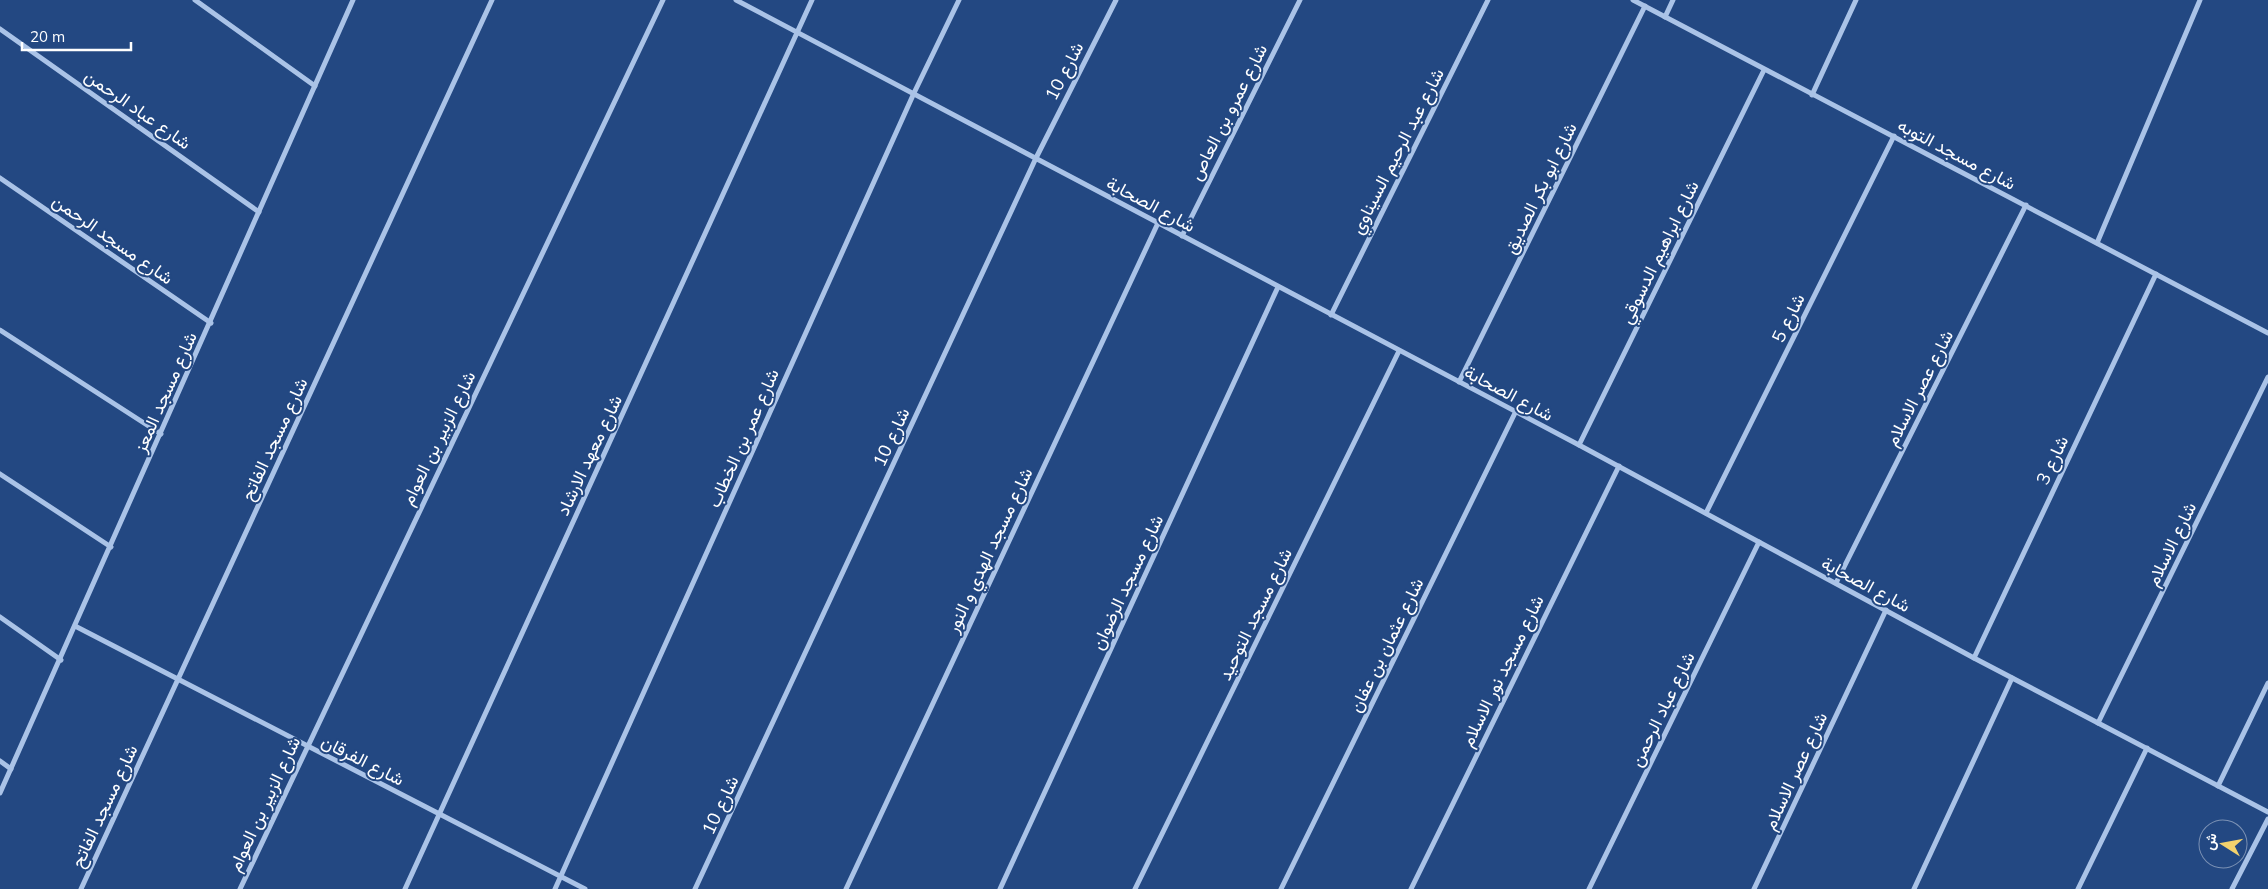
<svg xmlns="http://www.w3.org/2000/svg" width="2268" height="889" viewBox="0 0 2268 889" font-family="Mulish,Vazirmatn,sans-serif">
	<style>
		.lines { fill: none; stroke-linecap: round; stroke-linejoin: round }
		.street { stroke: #aac3e7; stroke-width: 5 }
		.labels { text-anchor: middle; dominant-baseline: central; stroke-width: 4; stroke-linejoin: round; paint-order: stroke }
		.street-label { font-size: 18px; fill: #fff; stroke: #234882 }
	</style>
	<rect width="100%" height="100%" fill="#234882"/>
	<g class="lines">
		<g class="street">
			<path d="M195,0L315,86"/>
			<path d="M736,0L1579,445L1974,658L2268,812"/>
			<path d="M1633,0C1844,112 2057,221 2268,333"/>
			<path d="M1665,17L1673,0"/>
			<path d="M0,29L259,212"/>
			<path d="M1812,95L1856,0"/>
			<path d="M0,178L211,323"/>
			<path d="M1182,236L1300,0"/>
			<path d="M2097,243L2200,0"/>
			<path d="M1331,315L1488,0"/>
			<path d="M0,330L161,434"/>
			<path d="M1459,382L1645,6"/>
			<path d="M1579,445L1764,70"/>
			<path d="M0,474L111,547"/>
			<path d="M1706,513L1894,136"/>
			<path d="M1836,583L2026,205"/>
			<path d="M0,617L61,660"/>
			<path d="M75,626L585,889"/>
			<path d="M1974,658L2156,274"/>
			<path d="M2098,723L2268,377"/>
			<path d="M0,761L11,769"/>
			<path d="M2218,786L2268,683"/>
			<path d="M0,793L353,0"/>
			<path d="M81,889L492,0"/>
			<path d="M240,889L663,0"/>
			<path d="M405,889L812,0"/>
			<path d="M555,889L914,93L959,0"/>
			<path d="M695,889L1036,158L1116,0"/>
			<path d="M846,889L1158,223"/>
			<path d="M1000,889L1278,287"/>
			<path d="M1135,889L1399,351"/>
			<path d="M1281,889L1515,413"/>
			<path d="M1411,889L1619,466"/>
			<path d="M1589,889L1759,542"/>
			<path d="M1754,889L1886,610"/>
			<path d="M1914,889L2012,678"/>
			<path d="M2078,889L2147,748"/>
			<path d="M2232,889L2268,819"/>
		</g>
	</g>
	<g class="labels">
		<g class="street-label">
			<text transform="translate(1064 71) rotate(-63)">شارع 10</text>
			<text transform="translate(138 109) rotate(35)">شارع عباد الرحمن</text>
			<text transform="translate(1228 112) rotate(-63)">شارع عمرو بن العاص</text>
			<text transform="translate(1397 151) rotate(-63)">شارع عبد الرحيم السيناوي</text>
			<text transform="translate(1957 154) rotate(28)">شارع مسجد التوبه</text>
			<text transform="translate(1540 188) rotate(-64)">شارع ابو بكر الصديق</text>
			<text transform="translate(1151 204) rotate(28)">شارع الصحابة</text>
			<text transform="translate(113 239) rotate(35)">شارع مسجد الرحمن</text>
			<text transform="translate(1659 252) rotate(-64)">شارع ابراهيم الدسوقي</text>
			<text transform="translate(1788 318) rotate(-64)">شارع 5</text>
			<text transform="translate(1919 388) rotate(-63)">شارع عصر الاسلام</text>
			<text transform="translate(165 392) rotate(-66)">شارع مسجد المعز</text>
			<text transform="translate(1509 393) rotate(28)">شارع الصحابة</text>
			<text transform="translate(891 437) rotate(-65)">شارع 10</text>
			<text transform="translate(438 438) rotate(-64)">شارع الزبير بن العوام</text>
			<text transform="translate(743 438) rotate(-66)">شارع عمر بن الخطاب</text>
			<text transform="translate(274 439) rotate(-65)">شارع مسجد الفاتح</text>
			<text transform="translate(589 455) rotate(-65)">شارع معهد الارشاد</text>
			<text transform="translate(2052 460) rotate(-65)">شارع 3</text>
			<text transform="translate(2171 544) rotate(-64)">شارع الاسلام</text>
			<text transform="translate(989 550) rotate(-65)">شارع مسجد الهدي و النور</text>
			<text transform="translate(1127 582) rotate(-65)">شارع مسجد الرضوان</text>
			<text transform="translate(1866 584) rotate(28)">شارع الصحابة</text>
			<text transform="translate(1255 614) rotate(-64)">شارع مسجد التوحيد</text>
			<text transform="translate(1386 645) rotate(-64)">شارع عثمان بن عفان</text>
			<text transform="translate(1502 671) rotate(-64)">شارع مسجد نور الاسلام</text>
			<text transform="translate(1662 709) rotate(-64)">شارع عباد الرحمن</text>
			<text transform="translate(363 760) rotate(27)">شارع الفرقان</text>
			<text transform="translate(1795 771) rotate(-65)">شارع عصر الاسلام</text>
			<text transform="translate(264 804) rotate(-65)">شارع الزبير بن العوام</text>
			<text transform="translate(720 805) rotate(-65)">شارع 10</text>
			<text transform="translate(104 806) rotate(-65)">شارع مسجد الفاتح</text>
		</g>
	</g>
	<g transform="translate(2223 844) rotate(281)"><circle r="24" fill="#234882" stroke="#7b91b4"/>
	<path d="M0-4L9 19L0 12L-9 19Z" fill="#f3d26d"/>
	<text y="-8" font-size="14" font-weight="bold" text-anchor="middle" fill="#ffffff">ش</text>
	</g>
	<path d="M22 42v8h109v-8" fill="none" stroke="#ffffff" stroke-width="2.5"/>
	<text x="30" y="42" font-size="15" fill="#ffffff" stroke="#234882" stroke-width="4" paint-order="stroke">20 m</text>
</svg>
